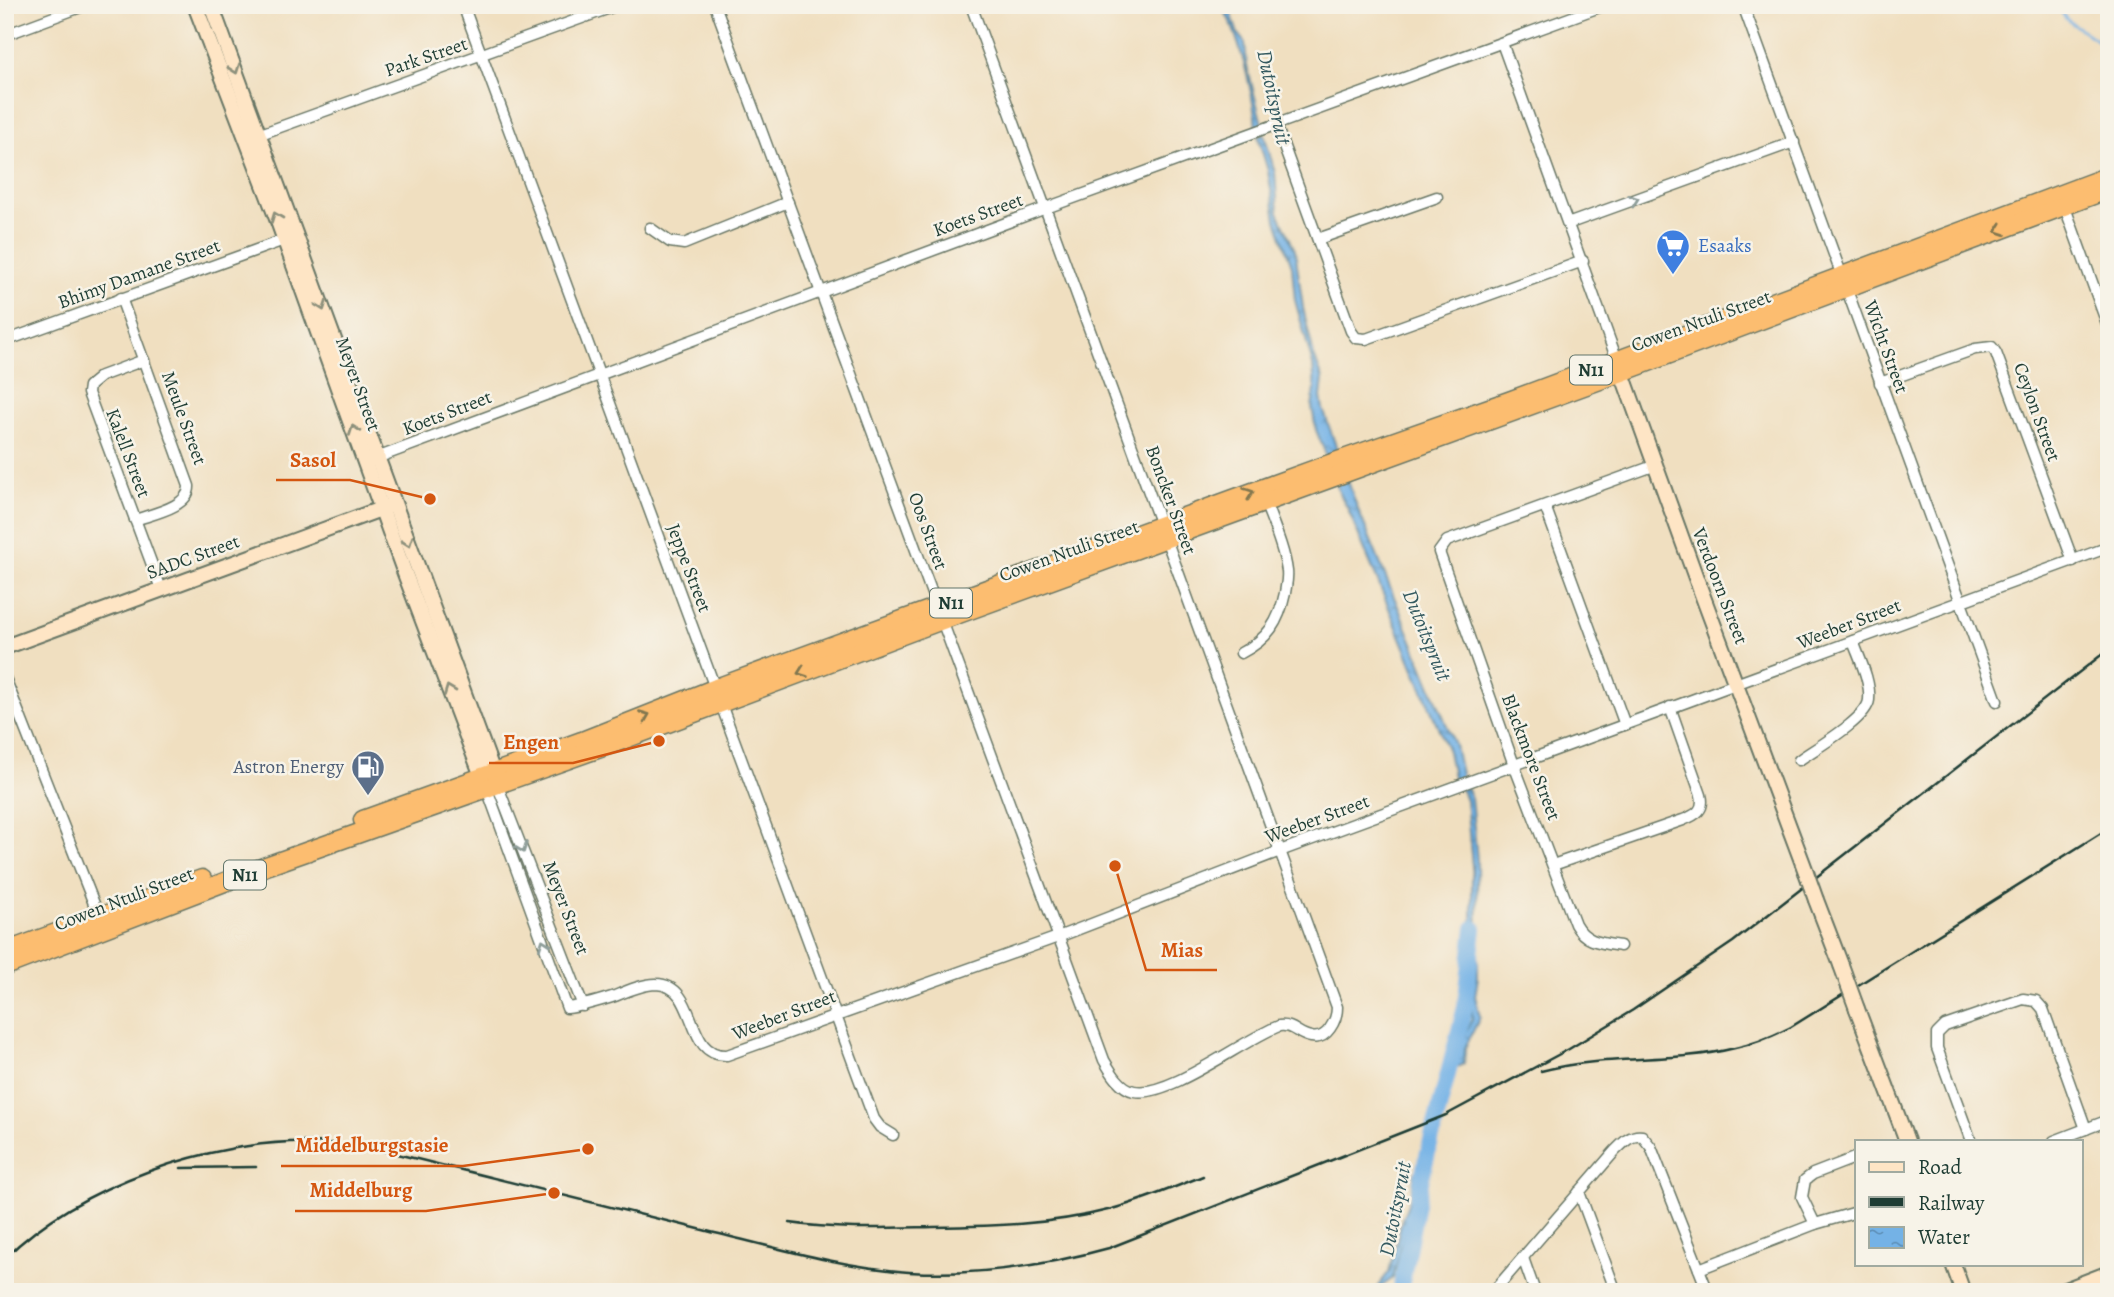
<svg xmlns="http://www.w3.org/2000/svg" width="2114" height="1297" viewBox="0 0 2114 1297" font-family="Alegreya,serif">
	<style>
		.water { fill: url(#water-ripples); stroke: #4a788d; stroke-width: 2 }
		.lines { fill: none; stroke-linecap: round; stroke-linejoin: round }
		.stream { stroke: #74b2e6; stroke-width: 2.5 }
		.river { stroke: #74b2e6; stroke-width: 16 }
		.street-casing { stroke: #687665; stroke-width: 13 }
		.secondary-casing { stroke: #687665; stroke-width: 18 }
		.highway-casing { stroke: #687665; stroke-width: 21 }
		.street { stroke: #fff; stroke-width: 10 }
		.secondary { stroke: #fee5c5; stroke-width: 14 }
		.highway { stroke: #fcbd6f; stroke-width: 18 }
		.rail { stroke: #1f3d34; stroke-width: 2.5 }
		.secondary-bridge-casing { stroke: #687665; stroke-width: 18; stroke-linecap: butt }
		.secondary-bridge { stroke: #fee5c5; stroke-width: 14 }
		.oneway { stroke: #8e917c }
		.oneway2 { stroke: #8f9e9a }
		.oneway3 { stroke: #82774f }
		.labels { text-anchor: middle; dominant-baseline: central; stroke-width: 5; stroke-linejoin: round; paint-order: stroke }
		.shield { fill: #f7f3e8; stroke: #60746a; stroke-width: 2 }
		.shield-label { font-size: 18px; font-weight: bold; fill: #1f3d34 }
		.street-label { font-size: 19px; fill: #1f3d34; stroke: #f7f3e8 }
		.shop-label { font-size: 19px; fill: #366cbe; stroke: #f7f3e8; text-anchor: start }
		.service-label { font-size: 19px; fill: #4e5e75; stroke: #f7f3e8; text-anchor: end }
		.water-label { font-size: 21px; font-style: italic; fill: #345a60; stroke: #f7f3e8 }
		.leader { fill: none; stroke: #d45610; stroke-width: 2.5 }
		.callout-dot { fill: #d45610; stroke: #f7f3e8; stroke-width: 2.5 }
		.callout-label { font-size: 21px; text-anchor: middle; font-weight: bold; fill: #d45610; stroke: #f7f3e8; stroke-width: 5; stroke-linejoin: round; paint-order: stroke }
	</style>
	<defs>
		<pattern id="water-ripples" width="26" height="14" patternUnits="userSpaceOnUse" patternTransform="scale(1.75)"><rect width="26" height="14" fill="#74b2e6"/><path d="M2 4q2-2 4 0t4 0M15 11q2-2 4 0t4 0" fill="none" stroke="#5f92bb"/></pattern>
	</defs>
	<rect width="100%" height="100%" fill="#f7f3e8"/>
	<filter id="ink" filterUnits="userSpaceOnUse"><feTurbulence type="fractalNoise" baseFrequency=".0143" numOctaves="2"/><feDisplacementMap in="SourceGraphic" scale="14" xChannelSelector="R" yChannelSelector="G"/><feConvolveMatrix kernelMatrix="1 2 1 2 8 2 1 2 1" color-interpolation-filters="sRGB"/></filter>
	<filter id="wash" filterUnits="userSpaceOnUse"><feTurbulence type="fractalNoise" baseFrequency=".00686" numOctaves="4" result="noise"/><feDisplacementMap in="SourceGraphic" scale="28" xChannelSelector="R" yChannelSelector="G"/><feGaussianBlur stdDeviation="1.57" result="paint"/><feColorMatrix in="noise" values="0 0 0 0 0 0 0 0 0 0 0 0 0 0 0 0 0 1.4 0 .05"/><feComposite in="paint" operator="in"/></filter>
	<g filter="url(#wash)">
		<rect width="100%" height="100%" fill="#f0dfc0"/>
		<g class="water">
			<path d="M1220,5L1229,6L1238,34L1245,43L1247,66L1263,128L1256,130C1255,102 1238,25 1220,5Z"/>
			<path d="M1264,134L1275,173L1278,212L1295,250L1303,308L1314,356L1323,379L1321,397L1323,409L1357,507L1455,745L1462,779L1471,798L1477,860L1478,977L1475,996L1480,1017L1465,1048L1464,1064L1456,1068L1463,1038L1472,1019V866L1466,800L1463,792L1454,782L1448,751L1348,509L1338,490L1334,474L1316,430L1312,407L1315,389L1313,365L1295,300L1292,266L1276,220L1268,171L1258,137Z"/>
			<path d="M1415,1173L1426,1176L1407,1223L1393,1278L1382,1286L1380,1292H1377L1378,1286L1389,1272L1402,1219L1411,1196Z"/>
		</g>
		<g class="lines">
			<path class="stream" d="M2057,5L2066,19L2109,49"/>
			<path class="river" d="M1400,1292L1423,1172L1465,1007L1474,928"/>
		</g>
	</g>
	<g filter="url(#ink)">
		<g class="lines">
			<g class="street-casing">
				<g id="street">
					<path d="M463,5L874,1119L880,1127L893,1135"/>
					<path d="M715,5L1104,1060C1111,1072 1120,1088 1134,1091C1169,1098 1244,1039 1279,1026C1293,1024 1298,1035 1311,1037C1327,1041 1337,1020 1337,1007L971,5"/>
					<path d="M1743,5L1997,701"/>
					<path d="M5,35L86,5"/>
					<path d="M1502,43L1617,360"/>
					<path d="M1276,125L1351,331L1356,338L1366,339L1583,261"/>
					<path d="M255,136L618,5"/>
					<path d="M2063,202L2109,329"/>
					<path d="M1570,223L1794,142"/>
					<path d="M650,228L670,242L684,244L788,202"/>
					<path d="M1318,239L1437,197"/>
					<path d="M121,298L189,486C190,507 151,514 135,520"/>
					<path d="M5,341L284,240"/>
					<path d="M144,360L101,376L89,386L88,393L161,589"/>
					<path d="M1880,383L1975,349L1992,347L1996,353L2073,561"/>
					<path d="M374,459L1046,208L1605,5"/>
					<path d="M1545,506L1625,725"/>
					<path d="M1241,653C1268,639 1279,622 1285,593C1286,586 1288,579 1287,571C1284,548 1273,524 1265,502"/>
					<path d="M5,678L100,919"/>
					<path d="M1799,760C1816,748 1867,719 1869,700C1871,681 1859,658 1853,641"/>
					<path d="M497,784L583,1006"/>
					<path d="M487,789L567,1008C584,1006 599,1001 615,996C627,991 643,984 656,984C700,985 683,1057 727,1055L1058,937L1280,851L2109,547"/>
					<path d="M1553,865L1683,820C1696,815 1705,810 1701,795L1670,707"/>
					<path d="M1620,946C1600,943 1585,942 1575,924L1514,765L1439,552L1447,541L1656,465"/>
					<path d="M1971,1141L1937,1048V1034L1945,1026L2023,999L2036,1001L2043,1009L2086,1129"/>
					<path d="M2054,1141L2109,1120"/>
					<path d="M1579,1192L1616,1292"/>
					<path d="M1815,1224L1802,1197L1805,1180L1813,1174L1857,1157"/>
					<path d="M1523,1258L1535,1292"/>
					<path d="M1699,1269L1815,1224L1857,1212"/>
					<path d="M163,1287L164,1292"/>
					<path d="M1493,1292L1614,1152C1622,1144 1630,1134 1642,1136L1651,1147L1708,1292"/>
				</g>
			</g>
			<g class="secondary-casing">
				<g id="secondary">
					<path d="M195,5L279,224L404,571L485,784"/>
					<path d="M211,5L497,783"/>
					<path d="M1619,365L1696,578L1806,872"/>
					<path d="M5,647L389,506"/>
					<path d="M1816,900L1841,965"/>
					<path d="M1857,1009L1907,1141"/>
					<path d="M1953,1264L1963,1292"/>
					<path d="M2060,1292L2109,1273"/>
				</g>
			</g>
			<g class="highway-casing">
				<g id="highway">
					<path d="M363,820L582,741L716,688L1321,467L1509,401L2109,176"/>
					<path d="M5,952L202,879"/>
					<path d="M5,966L269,865L617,742L942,620L1622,372L2109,189"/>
				</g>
			</g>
			<use href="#street" class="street"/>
			<use href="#secondary" class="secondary"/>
			<use href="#highway" class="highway"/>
			<g class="rail">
				<path d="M1541,1071C1604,1054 1672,1064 1735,1048C1755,1044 1773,1036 1791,1027L2109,828"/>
				<path d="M181,1168L256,1167"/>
				<path d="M790,1223C838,1230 885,1228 933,1227C992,1226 1050,1225 1108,1210C1140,1202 1172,1188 1203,1176"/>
				<path d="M5,1258C77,1185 212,1139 313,1142C342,1143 369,1148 397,1154C501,1179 604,1205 707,1231C774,1247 840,1267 909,1272C977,1276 1044,1266 1109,1248L1446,1115L1569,1049L1633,1010L1733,942L2109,649"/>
			</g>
			<g class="secondary-bridge-casing">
				<g id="secondary-bridge">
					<path d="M1806,872L1816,900"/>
					<path d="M1841,965L1857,1009"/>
				</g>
			</g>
			<use href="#secondary-bridge" class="secondary-bridge"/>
		</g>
		<defs><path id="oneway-chevron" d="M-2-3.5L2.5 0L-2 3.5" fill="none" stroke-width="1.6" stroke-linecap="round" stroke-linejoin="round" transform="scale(1.75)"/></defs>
		<g class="oneway">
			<use href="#oneway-chevron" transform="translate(235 69) rotate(70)"/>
			<use href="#oneway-chevron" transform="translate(276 217) rotate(-111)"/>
			<use href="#oneway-chevron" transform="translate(322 306) rotate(70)"/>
			<use href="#oneway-chevron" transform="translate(354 430) rotate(-110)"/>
			<use href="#oneway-chevron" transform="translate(408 542) rotate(70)"/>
			<use href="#oneway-chevron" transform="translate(449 690) rotate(-111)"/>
		</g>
		<g class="oneway2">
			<use href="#oneway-chevron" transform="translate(1634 200) rotate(-20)"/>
			<use href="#oneway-chevron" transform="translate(522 848) rotate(69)"/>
			<use href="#oneway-chevron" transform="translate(544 944) rotate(-110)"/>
		</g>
		<g class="oneway3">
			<use href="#oneway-chevron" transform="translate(2000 230) rotate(160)"/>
			<use href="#oneway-chevron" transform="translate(1249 493) rotate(-20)"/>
			<use href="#oneway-chevron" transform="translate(802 672) rotate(160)"/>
			<use href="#oneway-chevron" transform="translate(645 716) rotate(-22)"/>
		</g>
	</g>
	<defs>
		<g id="supermarket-pin" transform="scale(1.75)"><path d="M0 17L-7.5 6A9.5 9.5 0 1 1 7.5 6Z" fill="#3f7fe0" stroke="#f7f3e8"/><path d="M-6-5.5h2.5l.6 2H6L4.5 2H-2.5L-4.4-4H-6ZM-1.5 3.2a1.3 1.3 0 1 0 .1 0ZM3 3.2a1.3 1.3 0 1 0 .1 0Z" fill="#fff"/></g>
		<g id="fuel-pin" transform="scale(1.75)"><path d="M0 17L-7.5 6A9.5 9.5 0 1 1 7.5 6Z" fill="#5c6f8a" stroke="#f7f3e8"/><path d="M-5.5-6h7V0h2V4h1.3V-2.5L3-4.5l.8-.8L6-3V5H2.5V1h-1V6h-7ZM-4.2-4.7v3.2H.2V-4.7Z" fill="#fff"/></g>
	</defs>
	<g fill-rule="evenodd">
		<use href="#supermarket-pin" x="1673" y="246"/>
		<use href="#fuel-pin" x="368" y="767"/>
	</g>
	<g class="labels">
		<g class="shield">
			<rect x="1570" y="355.5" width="42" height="29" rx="5"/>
			<rect x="930" y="588.5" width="42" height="29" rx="5"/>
			<rect x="224" y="860.5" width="42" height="29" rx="5"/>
		</g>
		<g class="shield-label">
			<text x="1591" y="370">N11</text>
			<text x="951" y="603">N11</text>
			<text x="245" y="875">N11</text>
		</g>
		<g class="street-label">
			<text transform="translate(426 57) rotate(-19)">Park Street</text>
			<text transform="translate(978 215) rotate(-20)">Koets Street</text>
			<text transform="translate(139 274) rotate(-20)">Bhimy Damane Street</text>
			<text transform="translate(1701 321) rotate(-20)">Cowen Ntuli Street</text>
			<text transform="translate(1886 347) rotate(70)">Wicht Street</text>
			<text transform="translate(358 384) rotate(70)">Meyer Street</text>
			<text transform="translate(2037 412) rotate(70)">Ceylon Street</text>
			<text transform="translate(447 413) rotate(-21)">Koets Street</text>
			<text transform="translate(184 418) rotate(70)">Meule Street</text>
			<text transform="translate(128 453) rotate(69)">Kalell Street</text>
			<text transform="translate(1171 500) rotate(70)">Boncker Street</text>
			<text transform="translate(928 531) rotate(70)">Oos Street</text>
			<text transform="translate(1069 551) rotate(-20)">Cowen Ntuli Street</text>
			<text transform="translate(193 557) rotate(-20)">SADC Street</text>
			<text transform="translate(689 568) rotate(69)">Jeppe Street</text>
			<text transform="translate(1720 586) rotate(69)">Verdoorn Street</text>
			<text transform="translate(1849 624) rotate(-21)">Weeber Street</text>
			<text transform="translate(1531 757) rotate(69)">Blackmore Street</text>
			<text transform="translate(1317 819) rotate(-20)">Weeber Street</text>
			<text transform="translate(124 899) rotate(-21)">Cowen Ntuli Street</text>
			<text transform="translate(566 908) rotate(69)">Meyer Street</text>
			<text transform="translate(784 1015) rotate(-21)">Weeber Street</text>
		</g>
		<g class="shop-label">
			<text x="1698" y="246">Esaaks</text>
		</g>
		<g class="service-label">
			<text x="344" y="767">Astron Energy</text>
		</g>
		<g class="water-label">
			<text transform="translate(1274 97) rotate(78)">Dutoitspruit</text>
			<text transform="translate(1427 635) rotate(68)">Dutoitspruit</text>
			<text transform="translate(1395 1209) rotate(-79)">Dutoitspruit</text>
		</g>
	</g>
	<path class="leader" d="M430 499L350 480H276M659 741L573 763H489M1115 866L1146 970H1217M588 1149L463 1166H281M554 1193L426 1211H295"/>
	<g class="callout-dot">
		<circle cx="430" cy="499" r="7"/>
		<circle cx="659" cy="741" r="7"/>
		<circle cx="1115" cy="866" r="7"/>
		<circle cx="588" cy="1149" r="7"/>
		<circle cx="554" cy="1193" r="7"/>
	</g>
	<g class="callout-label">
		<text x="313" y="467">Sasol</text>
		<text x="531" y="749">Engen</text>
		<text x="1182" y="957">Mias</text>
		<text x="372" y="1152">Middelburgstasie</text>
		<text x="361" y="1197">Middelburg</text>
	</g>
	<rect width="2114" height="1297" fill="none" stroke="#f7f3e8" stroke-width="28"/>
	<rect x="1855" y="1140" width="228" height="126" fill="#f7f3e8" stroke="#a1aaa0" stroke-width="2"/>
	<rect x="1869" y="1162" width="35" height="10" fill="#fee5c5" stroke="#a1aaa0" stroke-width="2"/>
	<text x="1918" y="1174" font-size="21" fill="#1f3d34">Road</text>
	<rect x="1869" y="1197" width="35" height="10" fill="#1f3d34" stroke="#a1aaa0" stroke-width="2"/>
	<text x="1918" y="1210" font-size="21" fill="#1f3d34">Railway</text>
	<rect x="1869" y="1227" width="35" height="21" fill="url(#water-ripples)" stroke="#a1aaa0" stroke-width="2"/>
	<text x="1918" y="1244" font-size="21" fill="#1f3d34">Water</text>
</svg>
